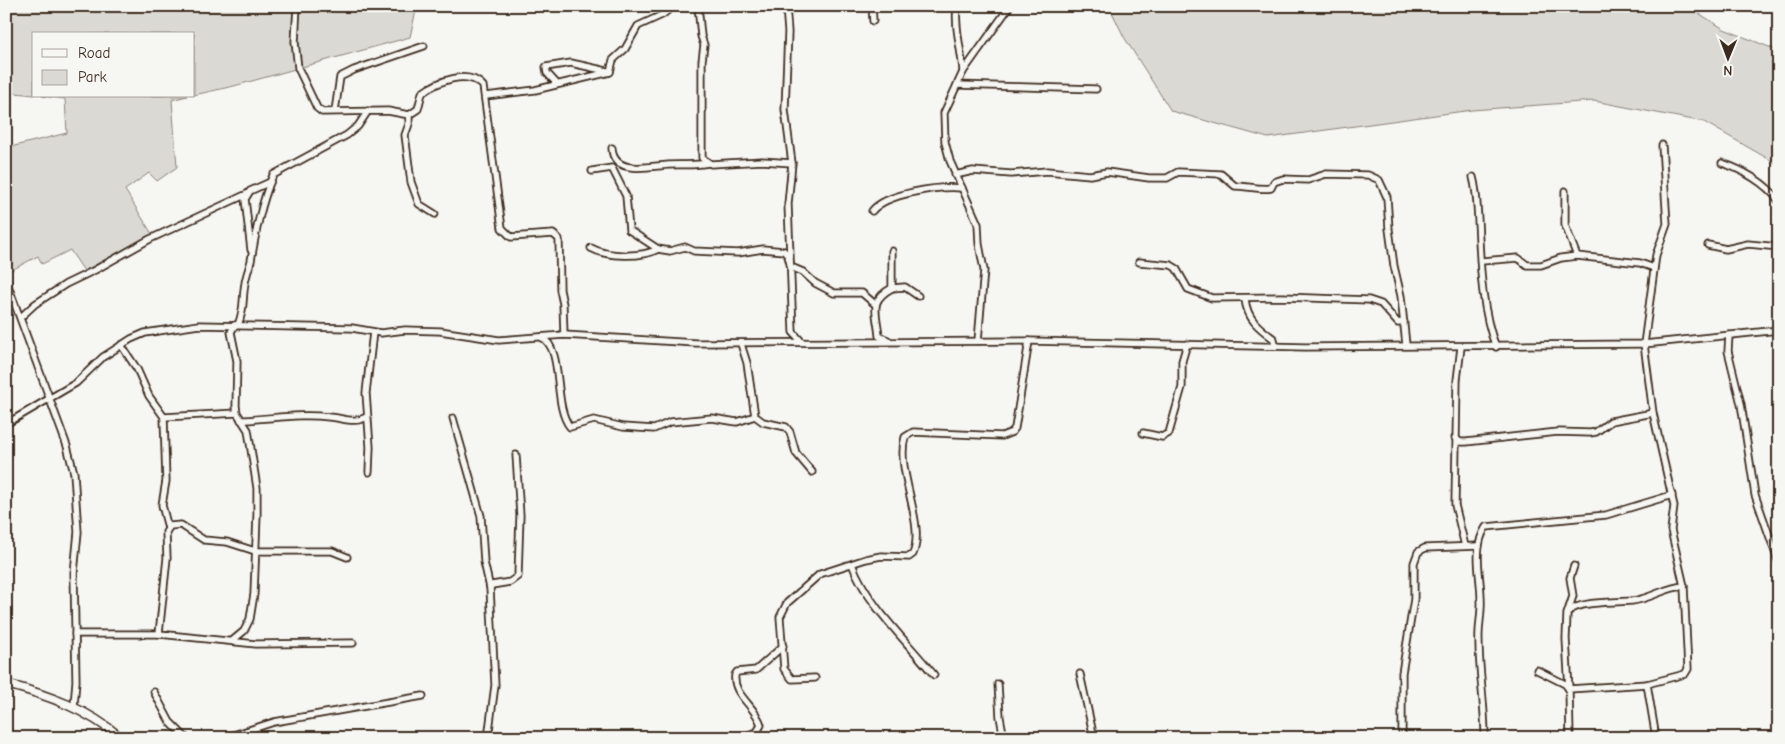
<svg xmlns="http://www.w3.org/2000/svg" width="1785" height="744" viewBox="0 0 1785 744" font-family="'Comic Neue',sans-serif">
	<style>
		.green { fill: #dad9d3; stroke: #8a8278 }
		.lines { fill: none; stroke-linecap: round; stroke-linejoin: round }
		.minor-casing { stroke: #3b2a1e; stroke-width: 9 }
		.tertiary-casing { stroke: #3b2a1e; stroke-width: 11 }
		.minor { stroke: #f6f6f2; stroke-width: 5.5 }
		.tertiary { stroke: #f6f6f2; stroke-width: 8 }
	</style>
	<rect width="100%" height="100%" fill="#f6f6f2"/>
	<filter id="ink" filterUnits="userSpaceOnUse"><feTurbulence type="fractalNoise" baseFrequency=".02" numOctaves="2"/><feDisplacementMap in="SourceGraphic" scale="10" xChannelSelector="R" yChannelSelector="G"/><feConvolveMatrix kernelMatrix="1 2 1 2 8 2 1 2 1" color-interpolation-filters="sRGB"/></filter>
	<g filter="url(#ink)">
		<g class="green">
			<path d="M6,6H417L410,37L234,86L194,95V34H34V95L6,92Z"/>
			<path d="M1109,6H1687L1724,29L1779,51V165L1704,122L1594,101L1472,110L1268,138L1171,111L1124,37Z"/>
			<path d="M42,96H187L172,100L177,167L157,181L149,173L125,190L152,234L84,271L70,250L42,264L38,256L6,273V148L67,133L65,99Z"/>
		</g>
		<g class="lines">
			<g class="minor-casing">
				<g id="minor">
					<path d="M297,6L295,42L298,68L317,108L322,112L388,111L409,115L418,109L422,93C438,81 468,69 483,86L502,228L511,237L553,234L559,239L560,290L563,304L564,335"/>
					<path d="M698,6L701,36L704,45L702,61V158L711,164L762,161L792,163"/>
					<path d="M786,6L788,32L785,110L792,163L788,204L793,332L801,341"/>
					<path d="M872,6L873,21"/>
					<path d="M957,6C954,28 962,51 963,72"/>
					<path d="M610,72L613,60L625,49L638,26L662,15L673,6"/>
					<path d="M557,84L547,73L546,67L571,63L607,71"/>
					<path d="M957,85L1096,89"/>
					<path d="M486,96L535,90L610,72"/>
					<path d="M335,111L340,77L354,70L424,46"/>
					<path d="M409,115V124L405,135L411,182L419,204L435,214"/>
					<path d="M612,148C613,176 650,166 668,165C682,164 694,166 708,163"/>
					<path d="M1722,163C1743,170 1766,183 1779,201"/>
					<path d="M592,171L612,168L626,196L629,230L658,249L670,251L685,247L694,251L738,253L763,249L784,251L788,256L791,267L803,272L815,283L834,293H862L876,305"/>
					<path d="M955,175L973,171L1011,174L1047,171L1090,175L1107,172L1149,178H1167L1178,172L1221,174L1235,186C1246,186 1262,190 1271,188L1274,182L1283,179L1308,180L1326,174L1368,175L1379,180L1387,197L1389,229L1394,266L1401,296L1406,345"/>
					<path d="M1473,177C1477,192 1477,205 1478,220C1480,259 1481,311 1496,347"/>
					<path d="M1565,191V225L1577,256L1640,263L1654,268"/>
					<path d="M872,211C886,193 940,186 962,188"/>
					<path d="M1708,245L1726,249L1748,244L1779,247"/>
					<path d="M591,248C607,257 642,258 658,249"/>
					<path d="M251,250L245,199L250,191L270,182"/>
					<path d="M1482,261L1518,258L1527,265H1541L1561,258L1577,256"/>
					<path d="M1139,262L1171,265L1176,268L1188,289L1212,298L1282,297L1369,300L1381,304L1398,323L1404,322"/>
					<path d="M6,280L67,446L74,473L78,532L74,573L76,681L74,706"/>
					<path d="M892,288L905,287L918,296"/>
					<path d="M1245,299C1247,319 1259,328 1274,339L1275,345"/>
					<path d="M21,317L35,304L66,284L95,270L150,239L247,194"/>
					<path d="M238,325C245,308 242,300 245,283C246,276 249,268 251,261C256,230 261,204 273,175L347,135L358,126L368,111"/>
					<path d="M1729,335L1728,351L1741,404L1755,495L1779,563"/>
					<path d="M541,337C565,348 552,405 570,427L594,420L623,427L654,429L670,422L712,418L737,422L755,416"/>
					<path d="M888,340L879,336C877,312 868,301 892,288V251"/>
					<path d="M978,341L984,270L979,244L978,224L950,161L945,142L944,113L963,72L1010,6"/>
					<path d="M741,344L747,363L755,416L763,422L786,427L790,432L796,453L812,472"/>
					<path d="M121,345L137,369L149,396L164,417L166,481L162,505L168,528"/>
					<path d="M1461,347L1457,380L1455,505L1465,546"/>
					<path d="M164,417L237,413"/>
					<path d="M453,418L481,516L484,562L490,588"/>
					<path d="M241,420C271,419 300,413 329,417C343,418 354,424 367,417"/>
					<path d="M6,424L76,383L103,357L131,339L145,333L199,325L352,328L381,333L405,330L440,331L499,340L564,335L696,343L1029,341L1305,347L1644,344L1779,330"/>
					<path d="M1143,433L1162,437L1169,433L1182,387V361L1187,344"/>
					<path d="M1455,438L1460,442H1466L1558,432L1590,433L1596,432L1611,421L1653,413"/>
					<path d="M369,472L370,447L366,393L373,332"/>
					<path d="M852,564C868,606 906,640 934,675"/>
					<path d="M1568,612C1578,601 1617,602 1632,601C1650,599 1666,587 1684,586"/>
					<path d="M75,634H159L256,644L353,643"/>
					<path d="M159,634L167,558L166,532L170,526L181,525L204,540L227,542L255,551H332L347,557"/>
					<path d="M232,641L244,631L250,619L254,594L257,515V488L248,430L237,413L236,406L237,361L231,332L235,325"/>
					<path d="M1537,670L1565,684L1569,689"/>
					<path d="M1080,674L1094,738"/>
					<path d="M815,678L792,679L784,669L780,617L787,603L820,574L866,559L881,556L909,557L913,554C926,523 895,471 905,437L913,432L1002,436L1012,432L1015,428L1029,341"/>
					<path d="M998,684L1000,717L1004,738"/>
					<path d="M1647,684L1656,738"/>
					<path d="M1569,689L1566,639L1567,614L1573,596L1570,578L1574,566"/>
					<path d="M154,692L170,722L186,738"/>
					<path d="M224,738L274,722L423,696"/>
					<path d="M488,738L495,685L490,588L492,585L510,582L518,576L520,515L516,455"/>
					<path d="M738,738L757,732L761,725C756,706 732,695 735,675L737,672L756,670L783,646"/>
					<path d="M1402,738V673L1414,599V563L1418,552L1425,548L1479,546"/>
					<path d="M1485,738C1485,705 1479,674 1479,642C1478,627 1482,613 1481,599C1481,576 1472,548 1486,527L1606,515L1672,495"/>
					<path d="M1570,738L1569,689L1647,684L1685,674L1688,669L1684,586L1671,530L1674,506L1653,413L1644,344L1656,255L1667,224L1662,145"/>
				</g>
			</g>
			<g class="tertiary-casing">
				<path id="tertiary" d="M6,684C48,695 87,709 121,738"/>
			</g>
			<use href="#minor" class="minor"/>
			<use href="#tertiary" class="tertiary"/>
		</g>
	</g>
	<rect width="1785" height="744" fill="none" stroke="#f6f6f2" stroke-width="25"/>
	<rect x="12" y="12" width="1760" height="719" fill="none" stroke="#3b2a1e" stroke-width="2" filter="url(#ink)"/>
	<rect x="32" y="32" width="162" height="65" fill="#f6f6f2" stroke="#aba49d"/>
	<rect x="42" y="49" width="25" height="8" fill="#f6f6f2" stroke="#aba49d"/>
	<text x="78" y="58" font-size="15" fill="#3b2a1e">Road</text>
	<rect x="42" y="70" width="25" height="15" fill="#dad9d3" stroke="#aba49d"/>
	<text x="78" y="82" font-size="15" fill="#3b2a1e">Park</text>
	<g transform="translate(1728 58) rotate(181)" stroke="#f6f6f2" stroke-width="4" paint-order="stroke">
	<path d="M0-4L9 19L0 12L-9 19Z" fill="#3b2a1e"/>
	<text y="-8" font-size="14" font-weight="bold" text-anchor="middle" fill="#3b2a1e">N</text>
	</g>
</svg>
